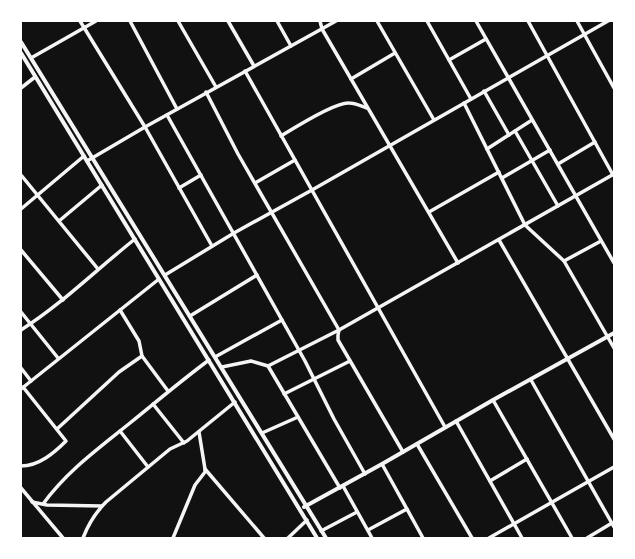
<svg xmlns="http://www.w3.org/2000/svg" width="635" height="559" viewBox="0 0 635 559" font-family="'DejaVu Sans',sans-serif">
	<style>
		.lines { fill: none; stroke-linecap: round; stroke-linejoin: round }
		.minor { stroke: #f5f5f5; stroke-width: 3.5 }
		.tertiary { stroke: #f5f5f5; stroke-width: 4 }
	</style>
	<rect width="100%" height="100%" fill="#111"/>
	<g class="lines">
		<g class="minor">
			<path d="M80,21L145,127L212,246"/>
			<path d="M130,21L177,109"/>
			<path d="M178,21L216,87"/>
			<path d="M228,21L254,66"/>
			<path d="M277,21L291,46"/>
			<path d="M320,21L322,29L458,263"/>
			<path d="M377,21L434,120"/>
			<path d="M427,21L471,99"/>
			<path d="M476,21L614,263"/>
			<path d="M528,21L613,175"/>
			<path d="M577,21L614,88"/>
			<path d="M31,58L96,21"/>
			<path d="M449,60L486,39"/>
			<path d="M245,71L445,427"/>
			<path d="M351,79L395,53"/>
			<path d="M21,88L35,77"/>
			<path d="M484,91L509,135"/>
			<path d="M206,92L238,154L339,330L338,335V340L403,452"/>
			<path d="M464,103L525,225L564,261L614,348"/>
			<path d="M167,115L305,361L334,419L365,474"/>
			<path d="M515,131L558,206"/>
			<path d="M281,136C294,128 335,102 349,103C355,103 361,106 367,108"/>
			<path d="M487,149L532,120"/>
			<path d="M87,161L145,127L336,21"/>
			<path d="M558,164L595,142"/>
			<path d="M21,175L98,269"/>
			<path d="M502,178L550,150"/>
			<path d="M255,183L295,160"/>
			<path d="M179,188L201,175"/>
			<path d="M21,209L84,156"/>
			<path d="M429,212L499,172"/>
			<path d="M59,221L102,185"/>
			<path d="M499,240L614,439"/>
			<path d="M21,250L63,300"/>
			<path d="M564,261L601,241"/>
			<path d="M165,275L234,233L312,190L608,21"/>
			<path d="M120,310L139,341L142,356L168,391"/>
			<path d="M21,312L58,358"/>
			<path d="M190,316L257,275"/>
			<path d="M21,330C62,304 97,269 135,239"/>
			<path d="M215,357L282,320"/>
			<path d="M268,366L339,330L614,174"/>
			<path d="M222,367L251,361L268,366L340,488"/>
			<path d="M21,368L31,381"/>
			<path d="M531,380L614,527"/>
			<path d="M21,389L159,279"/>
			<path d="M284,394L350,361"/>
			<path d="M493,400L572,538"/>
			<path d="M153,404L184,443"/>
			<path d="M456,421L522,538"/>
			<path d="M57,429L119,372L142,356"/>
			<path d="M120,431L148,467"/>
			<path d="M262,433L298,417"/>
			<path d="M417,444L472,538"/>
			<path d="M382,464L423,538"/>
			<path d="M21,466C39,466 54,453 66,441L23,387"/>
			<path d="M205,469L264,538"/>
			<path d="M490,481L527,459"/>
			<path d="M343,486L372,538"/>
			<path d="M21,488L63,538"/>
			<path d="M32,502L47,505L102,506"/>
			<path d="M43,504C67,471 99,448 130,423C156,402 182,380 209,360"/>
			<path d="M368,530L407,509"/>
			<path d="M321,531L357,512"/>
			<path d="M83,538C88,525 96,512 106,502L170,449L187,441L235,402"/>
			<path d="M173,538L195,485L205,472V469L199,432"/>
			<path d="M288,538L307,520"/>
			<path d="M489,538L614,467"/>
			<path d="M587,538L612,523"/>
		</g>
		<g class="tertiary">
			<path d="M21,42L326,538"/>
			<path d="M21,53L317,538"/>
			<path d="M304,507L382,464L493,400L614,333"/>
		</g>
	</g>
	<rect width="635" height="559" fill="none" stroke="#ffffff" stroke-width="44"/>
</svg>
